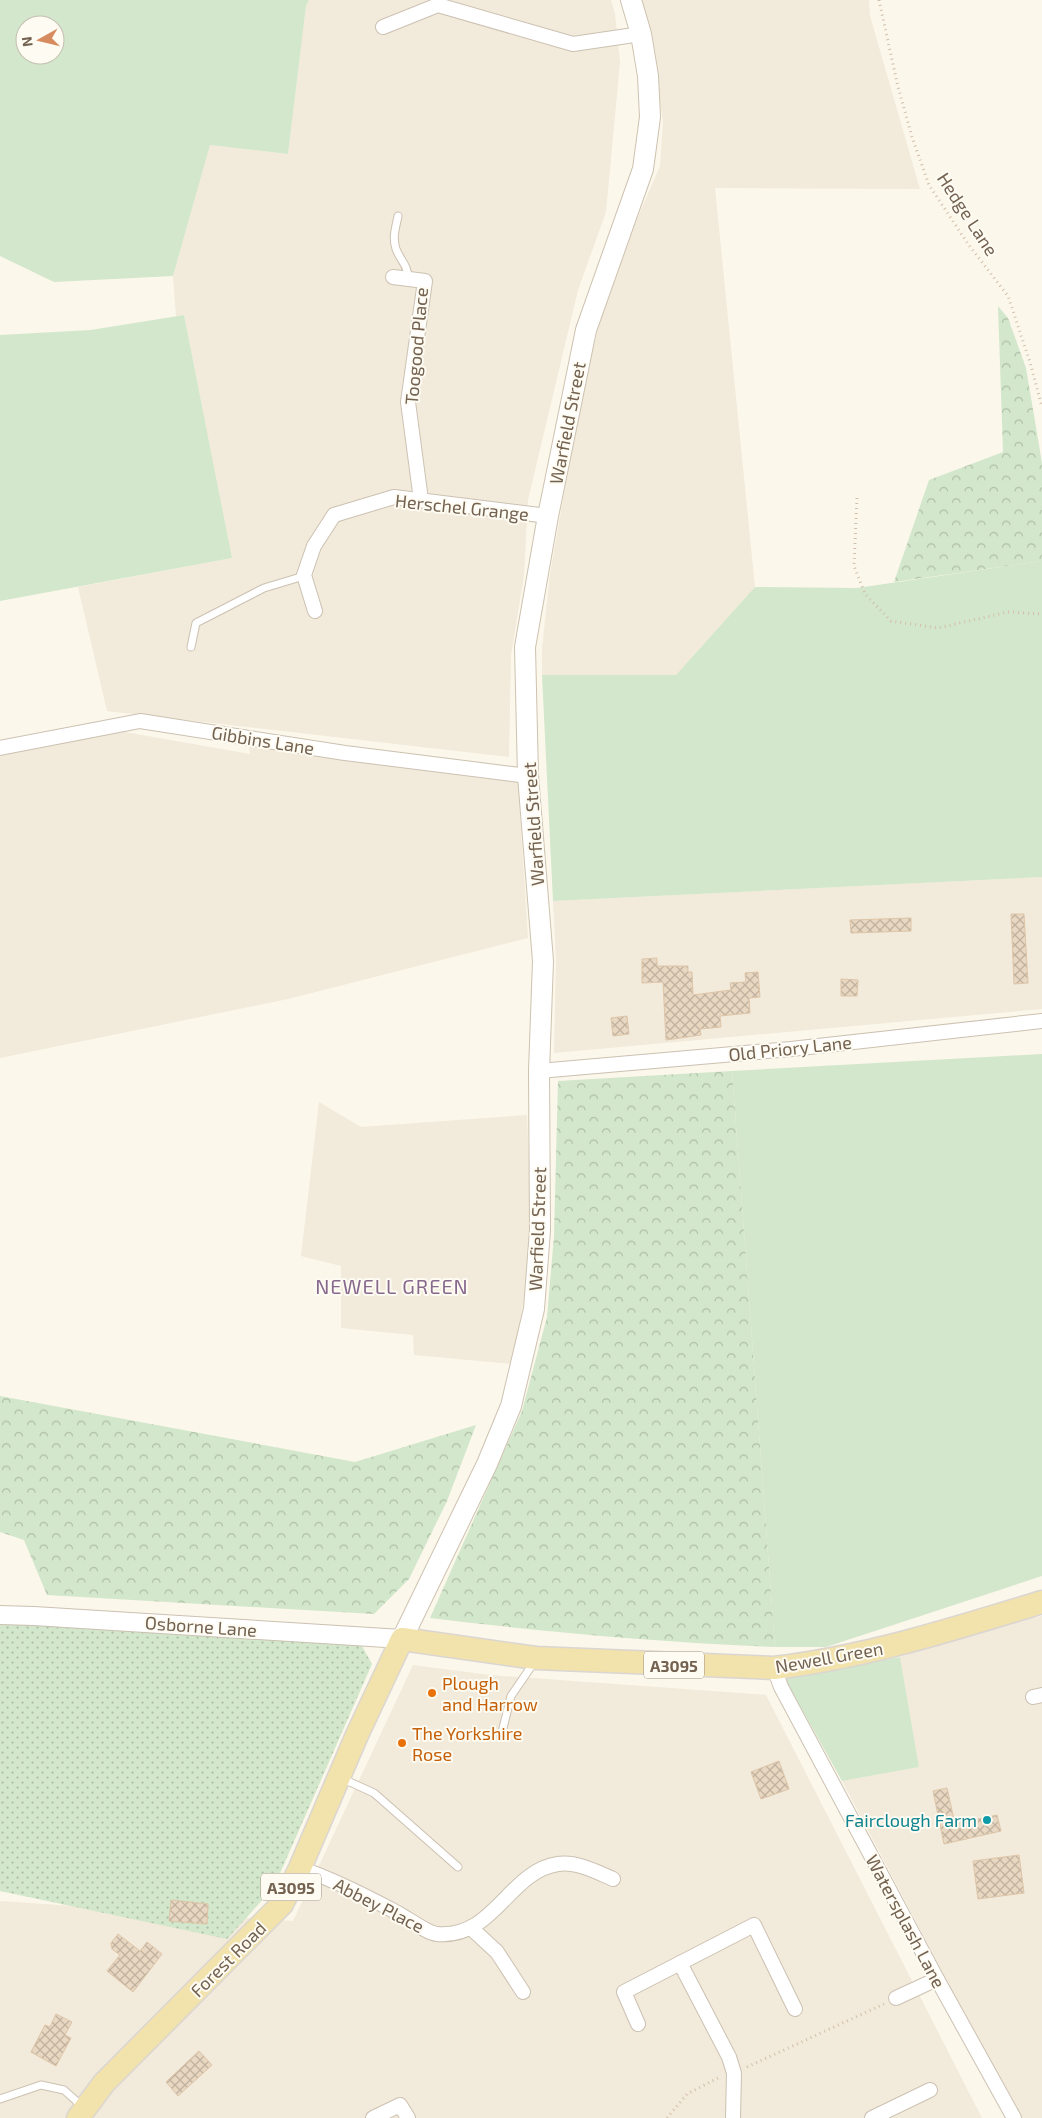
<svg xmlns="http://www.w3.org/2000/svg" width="1042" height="2118" viewBox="0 0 1042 2118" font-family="'Exo 2',sans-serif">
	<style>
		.residential { fill: #f2eada }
		.grass { fill: #d2e7cb; fill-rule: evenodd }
		.forest { fill: url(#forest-crowns) }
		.park { fill: url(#park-dots) }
		.building { fill: url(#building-cross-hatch); stroke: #dec5a8 }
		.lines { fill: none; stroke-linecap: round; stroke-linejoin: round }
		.service-casing { stroke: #ccc1b2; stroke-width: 9 }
		.minor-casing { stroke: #ccc1b2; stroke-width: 16 }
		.tertiary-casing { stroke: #ccc1b2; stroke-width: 20 }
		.secondary-casing { stroke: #cec2b0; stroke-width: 22 }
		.primary-casing { stroke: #dbd6d2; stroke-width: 25 }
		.path { stroke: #d3bfa9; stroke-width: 3; stroke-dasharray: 1 4; stroke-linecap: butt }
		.service { stroke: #fff; stroke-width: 7 }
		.minor { stroke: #fff; stroke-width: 14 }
		.tertiary { stroke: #fff; stroke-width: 18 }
		.secondary { stroke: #fff; stroke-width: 20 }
		.primary { stroke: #f2e2ac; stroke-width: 22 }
		.food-dot { fill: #e8710a; stroke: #fdfbf2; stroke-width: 2 }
		.culture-dot { fill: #0f9aa8; stroke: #fdfbf2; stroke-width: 2 }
		.labels { text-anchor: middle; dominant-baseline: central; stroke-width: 4; stroke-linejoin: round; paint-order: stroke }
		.shield { fill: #fdfbf2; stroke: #9d9081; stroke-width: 1 }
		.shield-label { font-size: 16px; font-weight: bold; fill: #746251 }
		.street-label { font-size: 18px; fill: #746251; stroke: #fdfbf2 }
		.food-label { font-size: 18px; fill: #c56008; stroke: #fdfbf2; text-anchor: start }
		.culture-label { font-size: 18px; fill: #0d838f; stroke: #fdfbf2; text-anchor: end }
		.quarter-label { font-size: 20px; letter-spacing: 1px; fill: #88698e; stroke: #fdfbf2 }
	</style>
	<defs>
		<pattern id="forest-crowns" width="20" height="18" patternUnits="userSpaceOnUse" patternTransform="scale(1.25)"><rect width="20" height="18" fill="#d2e7cb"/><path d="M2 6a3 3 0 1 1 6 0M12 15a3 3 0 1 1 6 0" fill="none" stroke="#afbfa7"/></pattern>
		<pattern id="park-dots" width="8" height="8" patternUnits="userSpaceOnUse" patternTransform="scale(1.25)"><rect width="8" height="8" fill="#d2e7cb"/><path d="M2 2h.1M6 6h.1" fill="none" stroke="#afbfa7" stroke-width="1.8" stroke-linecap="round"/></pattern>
		<pattern id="building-cross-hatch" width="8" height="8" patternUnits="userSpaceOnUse" patternTransform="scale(1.25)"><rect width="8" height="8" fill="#e8d7c1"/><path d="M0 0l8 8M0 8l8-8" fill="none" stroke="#c1b29f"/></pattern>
	</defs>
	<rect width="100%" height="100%" fill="#fbf7eb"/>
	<g class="residential">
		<path d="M309,0H611L615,14L620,62L606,212L578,290L528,500L524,576L511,655L509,757L107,711L78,587L232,558L184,315L176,316L173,276L210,145L288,154L306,6Z"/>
		<path d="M639,0H869L870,16L920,189L715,188L755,587L676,675H542V648L550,574L579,407L609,284L660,166L663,121L648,31Z"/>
		<path d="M110,722L125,732L250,754L248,741L302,744L518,782L528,938L288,999L0,1058V746Z"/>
		<path d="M1042,877V1009L554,1053L556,959L553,901Z"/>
		<path d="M319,1102L361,1127L527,1115L532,1248L513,1364L414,1355L413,1335L341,1328V1266L301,1256Z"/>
		<path d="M1042,1616V2118H1022L955,1996L842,1781L919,1767L900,1657L1001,1624Z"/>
		<path d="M413,1665L490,1675L766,1695L982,2118H0V1901L293,1921Z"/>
	</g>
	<g class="grass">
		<path d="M0,0H309L306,6L288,154L210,145L173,276L54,282L0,256ZM25,25H55V55H25Z"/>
		<path d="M184,315L232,558L0,601V335L91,330Z"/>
		<path d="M1042,561V877L553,901L542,675H676L755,587L857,588Z"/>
		<path d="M1042,1054V1576L826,1647H775L732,1071Z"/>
		<path d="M900,1657L919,1767L842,1781L785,1679Z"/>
	</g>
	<g class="forest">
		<path d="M998,306L1008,318L1026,368L1042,463V561L894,582L929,480L1003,452Z"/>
		<path d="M732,1071L775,1647C659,1642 545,1632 430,1618L522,1411L547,1317L554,1236L558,1081Z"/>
		<path d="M0,1396L355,1462L476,1425L447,1501L409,1579L374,1614L47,1595L24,1540L0,1532Z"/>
	</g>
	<path class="park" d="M0,1621H50L362,1646L372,1664L274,1887L227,1939L0,1891Z"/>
	<g class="building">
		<path d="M1011,914H1024L1028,983L1014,984Z"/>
		<path d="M911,918V931L851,933L850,920Z"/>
		<path d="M657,958V966H688V972H692L693,995L731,990L730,983L746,982L745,973L758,972L760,997L749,998L750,1013L720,1016L721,1027L700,1029L701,1035L666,1040L663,982L642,983V959Z"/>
		<path d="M841,979L858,980L857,996H841Z"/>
		<path d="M627,1016L629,1034L613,1036L611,1018Z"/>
		<path d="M779,1761L789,1789L761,1799L751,1772Z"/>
		<path d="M947,1788L955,1824L997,1815L1001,1831L944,1844L933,1791Z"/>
		<path d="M1019,1855L1024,1893L978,1899L973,1861Z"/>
		<path d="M171,1900L208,1904L207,1924L169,1921Z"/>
		<path d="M118,1934L140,1951L147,1942L162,1954L133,1992L107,1971L120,1955L112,1949L111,1943Z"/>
		<path d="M56,2014L72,2022L65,2035L71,2038L56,2066L31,2052L45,2025L50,2027Z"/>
		<path d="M199,2051L212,2065L178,2096L166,2082Z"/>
	</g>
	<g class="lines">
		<g class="service-casing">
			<g id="service">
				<path d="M398,216C396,227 392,237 396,249C400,260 408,265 408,278"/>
				<path d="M191,647L196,623L264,588L304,576"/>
				<path d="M501,1736L511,1696L535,1661"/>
				<path d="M341,1778L374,1793L458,1867"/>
				<path d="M0,2099L41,2085L64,2090L83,2107"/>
			</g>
		</g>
		<g class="minor-casing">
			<g id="minor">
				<path d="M383,27L438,5L573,44L641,34"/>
				<path d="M393,277L425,281L408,402L421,500"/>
				<path d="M315,611L304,575L314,546L334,515L394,497L548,516"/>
				<path d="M0,748L140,721L345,753L528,776"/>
				<path d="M539,1071L791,1049L1042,1021"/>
				<path d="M774,1668L781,1687L937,1979L1014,2118"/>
				<path d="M1033,1697L1042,1695"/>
				<path d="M300,1868C332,1879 364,1895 394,1911C405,1916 426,1933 437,1934C494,1939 509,1871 558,1864C576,1861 597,1872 613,1879"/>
				<path d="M471,1928L497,1952L523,1992"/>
				<path d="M680,1963L729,2057L734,2073L733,2118"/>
				<path d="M896,1998L937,1979"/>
				<path d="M638,2024L624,1992L754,1925L795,2009"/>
				<path d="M373,2118L400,2105L408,2118"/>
				<path d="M872,2118L930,2090"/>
			</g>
		</g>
		<g class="tertiary-casing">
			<path id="tertiary" d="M0,1615L34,1616L402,1639"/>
		</g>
		<g class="secondary-casing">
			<path id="secondary" d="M402,1639L487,1464L511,1406L534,1309L540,1230L539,1071L543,961L528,776L525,647L548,516L586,330L643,169L650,117L648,76L641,34L631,0"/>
		</g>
		<g class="primary-casing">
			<path id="primary" d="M78,2118L104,2083L282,1904L300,1868L357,1735L402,1639L536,1658L774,1668C866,1657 954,1629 1042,1602"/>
		</g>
		<g class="path">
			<path d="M879,0L898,87L912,137L929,185L968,244L1008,296L1030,362L1042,407"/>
			<path d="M857,498L854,566L865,594L891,621L938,628L1008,612L1042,614"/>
			<path d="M747,2067L884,2004"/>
			<path d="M667,2118L687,2094L720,2077"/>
		</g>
		<use href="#service" class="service"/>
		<use href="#minor" class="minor"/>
		<use href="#tertiary" class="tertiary"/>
		<use href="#secondary" class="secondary"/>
		<use href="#primary" class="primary"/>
	</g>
	<g class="food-dot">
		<circle cx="432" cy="1693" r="5"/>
		<circle cx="402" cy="1743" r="5"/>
	</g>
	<circle class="culture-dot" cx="987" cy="1820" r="5"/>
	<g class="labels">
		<g class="shield">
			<rect x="644" y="1651.5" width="60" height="27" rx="4"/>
			<rect x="261" y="1873.5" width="60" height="27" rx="4"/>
		</g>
		<g class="shield-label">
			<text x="674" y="1665">A3095</text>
			<text x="291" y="1887">A3095</text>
		</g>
		<g class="street-label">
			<text transform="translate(968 214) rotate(57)">Hedge Lane</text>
			<text transform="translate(416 346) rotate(-85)">Toogood Place</text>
			<text transform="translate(567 423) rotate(-79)">Warfield Street</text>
			<text transform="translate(462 507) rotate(6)">Herschel Grange</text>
			<text transform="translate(263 740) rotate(9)">Gibbins Lane</text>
			<text transform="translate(533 824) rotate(-94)">Warfield Street</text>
			<text transform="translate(790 1048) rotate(-6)">Old Priory Lane</text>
			<text transform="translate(537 1229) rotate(-88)">Warfield Street</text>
			<text transform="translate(201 1626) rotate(4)">Osborne Lane</text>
			<text transform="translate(829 1657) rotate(-10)">Newell Green</text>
			<text transform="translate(379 1905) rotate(27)">Abbey Place</text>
			<text transform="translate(906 1921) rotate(62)">Watersplash Lane</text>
			<text transform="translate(228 1959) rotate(-45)">Forest Road</text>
		</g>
		<g class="food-label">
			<text x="442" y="1683">Plough<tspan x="442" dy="21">and Harrow</tspan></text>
			<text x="412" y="1733">The Yorkshire<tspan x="412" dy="21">Rose</tspan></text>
		</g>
		<g class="culture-label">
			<text x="977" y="1820">Fairclough Farm</text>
		</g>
		<g class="quarter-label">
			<text x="392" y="1286">NEWELL GREEN</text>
		</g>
	</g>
	<g transform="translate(40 40) rotate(262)"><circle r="24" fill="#fdfbf2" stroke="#c6beb2"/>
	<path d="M0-4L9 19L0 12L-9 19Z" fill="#d78c5f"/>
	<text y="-8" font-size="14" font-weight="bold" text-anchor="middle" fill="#746251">N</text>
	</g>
</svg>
